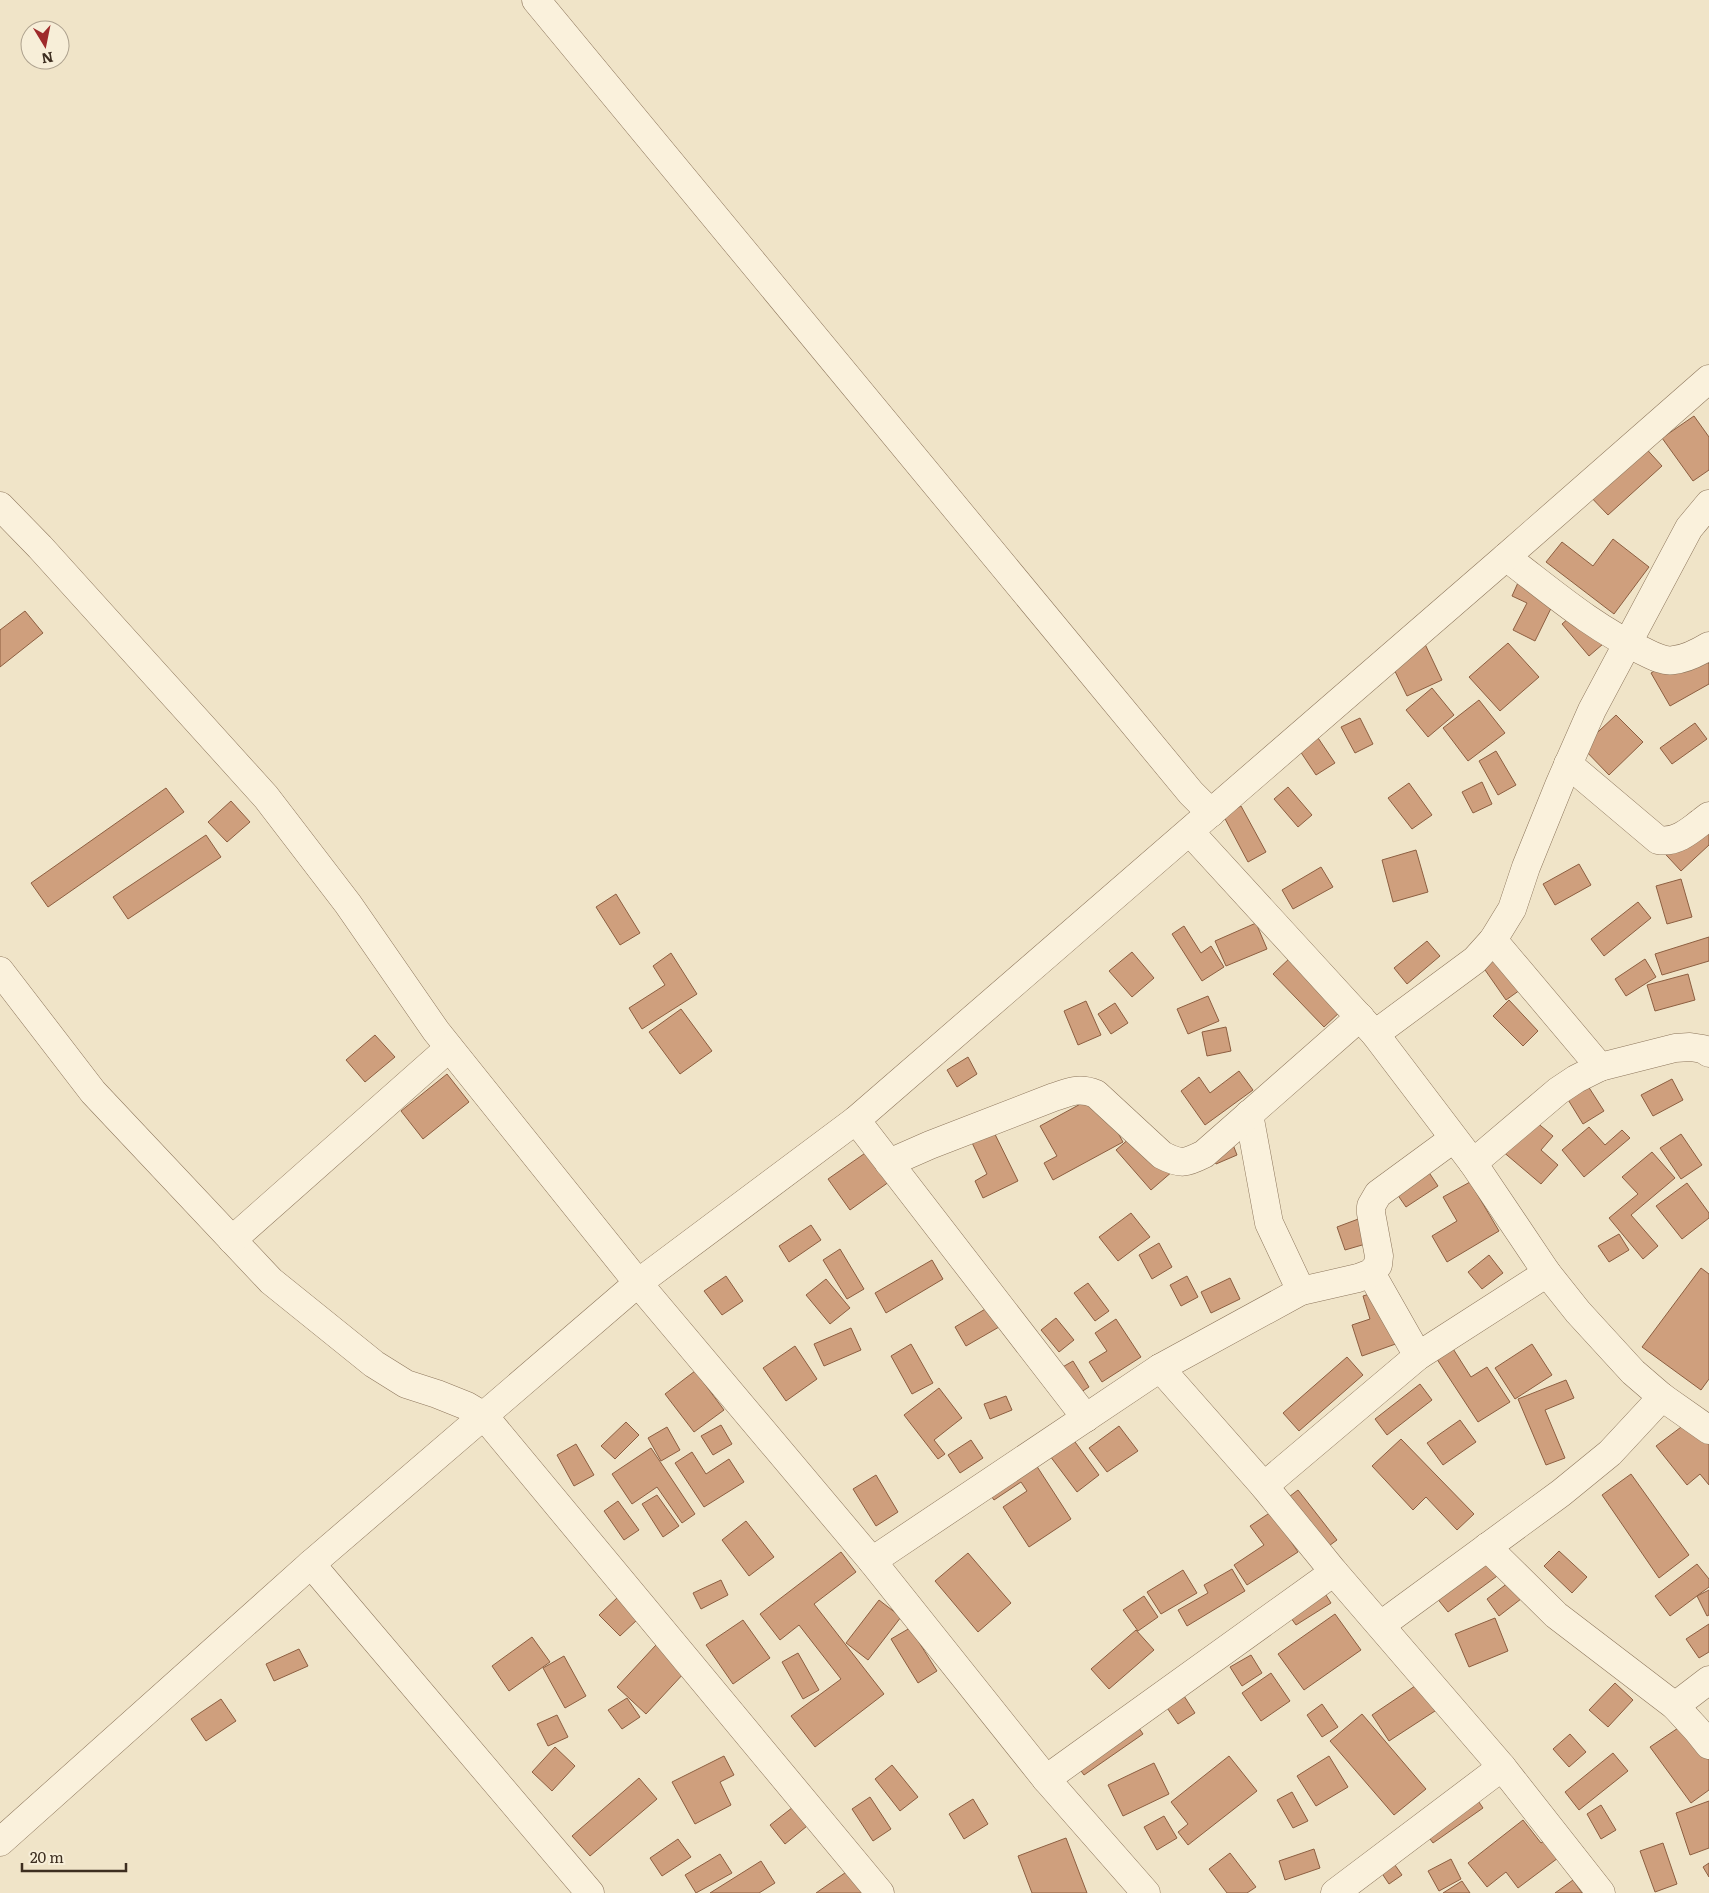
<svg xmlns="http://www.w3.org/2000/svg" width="1709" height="1893" viewBox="0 0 1709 1893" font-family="Literata,serif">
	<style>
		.building { fill: #cf9f7d; stroke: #8d5f41 }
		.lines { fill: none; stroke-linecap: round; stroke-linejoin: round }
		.minor-casing { stroke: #8d765c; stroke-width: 29 }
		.minor { stroke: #faf1dc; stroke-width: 28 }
	</style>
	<rect width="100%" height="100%" fill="#f0e4c8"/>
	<g class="building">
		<path d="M1694,416L1709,437V470L1693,481L1662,438Z"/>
		<path d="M1641,443L1662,466L1608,515L1587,493Z"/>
		<path d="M1613,539L1649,567L1614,614L1546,562L1562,542L1593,566Z"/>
		<path d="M1521,576L1558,594L1535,641L1513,630L1527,603L1512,596Z"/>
		<path d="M1583,606L1610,638L1589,656L1562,624Z"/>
		<path d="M25,611L43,633L0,667V630Z"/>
		<path d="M1424,642L1442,680L1407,696L1389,659Z"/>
		<path d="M1508,643L1539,677L1500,711L1469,677Z"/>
		<path d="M1698,645L1709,664V684L1670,706L1651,673Z"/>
		<path d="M1432,688L1454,715L1428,737L1406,710Z"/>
		<path d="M1479,700L1505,733L1468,761L1443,728Z"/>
		<path d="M1616,715L1643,742L1609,775L1582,747Z"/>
		<path d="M1360,718L1373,744L1355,753L1341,727Z"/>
		<path d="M1695,723L1707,739L1672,764L1660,748Z"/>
		<path d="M1314,732L1335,763L1316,775L1296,745Z"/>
		<path d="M1496,751L1516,785L1498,795L1479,761Z"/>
		<path d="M1482,782L1492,804L1473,813L1462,792Z"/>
		<path d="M1409,783L1432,815L1412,829L1388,798Z"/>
		<path d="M1288,787L1312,815L1298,827L1274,799Z"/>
		<path d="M166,788L184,812L48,907L31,883Z"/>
		<path d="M231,801L250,822L227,842L208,822Z"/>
		<path d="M1241,806L1266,852L1248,862L1223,815Z"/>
		<path d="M1692,811L1709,829V845L1681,871L1656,844Z"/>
		<path d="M206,835L221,857L128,919L113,897Z"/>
		<path d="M1416,850L1428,892L1393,902L1382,860Z"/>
		<path d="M1579,864L1591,885L1555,905L1543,884Z"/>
		<path d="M1321,867L1333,887L1293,909L1282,890Z"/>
		<path d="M1681,879L1692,917L1667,924L1656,886Z"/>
		<path d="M616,894L640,933L620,945L596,907Z"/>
		<path d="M1638,902L1651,918L1604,956L1591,939Z"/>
		<path d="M1256,923L1267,949L1226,966L1215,941Z"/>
		<path d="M1184,926L1201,953L1211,946L1224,967L1202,981L1172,934Z"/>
		<path d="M1709,937V961L1662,975L1655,954Z"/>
		<path d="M1427,941L1440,956L1407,984L1394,968Z"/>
		<path d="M1497,942L1527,985L1506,1000L1476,957Z"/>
		<path d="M1132,952L1154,978L1132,997L1109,971Z"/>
		<path d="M671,953L697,994L642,1029L629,1008L665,985L653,966Z"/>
		<path d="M1291,957L1342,1010L1324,1027L1273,974Z"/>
		<path d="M1645,959L1656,977L1626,996L1615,979Z"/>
		<path d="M1688,974L1695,1000L1655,1011L1647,985Z"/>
		<path d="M1208,996L1219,1021L1188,1034L1177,1009Z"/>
		<path d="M1509,1000L1538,1031L1523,1046L1493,1016Z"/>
		<path d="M1086,1001L1101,1035L1078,1045L1064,1011Z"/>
		<path d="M1115,1003L1128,1023L1111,1034L1098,1014Z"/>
		<path d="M681,1009L712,1051L680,1074L649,1032Z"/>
		<path d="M1226,1027L1231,1051L1207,1056L1202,1032Z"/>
		<path d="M375,1035L395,1057L365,1082L346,1060Z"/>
		<path d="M968,1057L977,1074L957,1087L947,1070Z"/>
		<path d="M1239,1071L1253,1090L1205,1125L1181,1091L1199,1077L1210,1093Z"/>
		<path d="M1579,1072L1604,1111L1583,1124L1559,1085Z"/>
		<path d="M447,1074L469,1102L423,1139L401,1111Z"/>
		<path d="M1672,1079L1683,1100L1653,1116L1641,1095Z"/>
		<path d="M1097,1095L1123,1142L1053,1180L1044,1163L1057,1156L1040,1126Z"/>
		<path d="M986,1116L1018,1181L983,1198L975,1181L987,1174L964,1126Z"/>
		<path d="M1529,1116L1553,1136L1541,1150L1558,1165L1541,1184L1501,1150Z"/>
		<path d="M1589,1127L1605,1145L1622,1130L1630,1138L1584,1177L1562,1150Z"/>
		<path d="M1227,1129L1237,1155L1216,1164L1205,1138Z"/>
		<path d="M1138,1131L1173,1171L1151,1190L1116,1150Z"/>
		<path d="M1681,1134L1702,1165L1681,1179L1660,1148Z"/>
		<path d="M871,1149L893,1179L850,1210L828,1179Z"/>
		<path d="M1652,1152L1675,1178L1631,1215L1658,1246L1643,1259L1609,1218L1638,1194L1622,1177Z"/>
		<path d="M1420,1159L1438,1186L1406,1207L1388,1181Z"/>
		<path d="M1470,1182L1499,1231L1447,1262L1432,1236L1457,1221L1443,1197Z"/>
		<path d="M1687,1183L1709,1213V1218L1682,1239L1656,1206Z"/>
		<path d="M1131,1213L1150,1237L1118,1261L1099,1237Z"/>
		<path d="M1361,1218L1369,1243L1345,1250L1337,1227Z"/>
		<path d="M811,1225L821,1240L789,1262L779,1246Z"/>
		<path d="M1619,1234L1629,1250L1609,1262L1598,1246Z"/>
		<path d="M1159,1243L1172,1267L1152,1279L1139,1255Z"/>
		<path d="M840,1249L864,1289L847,1299L823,1260Z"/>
		<path d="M1489,1255L1503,1273L1482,1289L1468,1272Z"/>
		<path d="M932,1260L943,1279L886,1313L875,1293Z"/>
		<path d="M1701,1268L1709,1274V1379L1701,1390L1642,1347Z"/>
		<path d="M726,1276L743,1301L722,1315L704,1291Z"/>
		<path d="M1187,1276L1198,1297L1181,1306L1170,1285Z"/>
		<path d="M1230,1278L1240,1299L1211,1313L1201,1292Z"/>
		<path d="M826,1279L850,1308L830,1324L806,1295Z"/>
		<path d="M1088,1283L1109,1311L1095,1321L1074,1293Z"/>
		<path d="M1386,1289L1404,1341L1362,1356L1352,1325L1370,1319L1363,1296Z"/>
		<path d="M987,1308L999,1327L966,1346L955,1327Z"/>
		<path d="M1056,1318L1074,1340L1059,1352L1041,1330Z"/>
		<path d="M1116,1319L1141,1357L1102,1382L1089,1362L1107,1351L1095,1333Z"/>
		<path d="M851,1328L861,1350L824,1366L814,1344Z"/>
		<path d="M1443,1333L1471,1377L1487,1367L1510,1402L1478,1422L1427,1344Z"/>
		<path d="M911,1344L933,1383L912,1394L891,1356Z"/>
		<path d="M1532,1344L1552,1375L1515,1399L1495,1368Z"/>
		<path d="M795,1346L817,1379L786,1401L763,1368Z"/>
		<path d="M1347,1357L1363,1375L1299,1431L1283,1413Z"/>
		<path d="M1073,1361L1089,1387L1070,1399L1054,1372Z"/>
		<path d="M695,1371L724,1410L694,1432L665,1394Z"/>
		<path d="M1566,1380L1574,1398L1545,1410L1565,1458L1546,1465L1518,1399Z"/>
		<path d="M1420,1384L1432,1400L1387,1435L1375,1419Z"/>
		<path d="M939,1388L962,1418L934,1440L945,1454L938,1459L904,1415Z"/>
		<path d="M1006,1396L1012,1410L990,1419L984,1404Z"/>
		<path d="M1697,1415L1709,1430V1485L1700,1474L1687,1485L1656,1446Z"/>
		<path d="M1460,1420L1476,1442L1443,1465L1427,1443Z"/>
		<path d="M626,1422L639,1435L615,1459L601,1446Z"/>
		<path d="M721,1425L732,1444L713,1455L701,1436Z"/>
		<path d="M1119,1426L1138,1451L1107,1472L1089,1448Z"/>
		<path d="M667,1427L680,1450L661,1461L648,1438Z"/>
		<path d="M1070,1435L1099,1475L1077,1492L1047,1452Z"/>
		<path d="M1401,1439L1474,1514L1457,1530L1426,1497L1413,1510L1372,1466Z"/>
		<path d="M971,1440L983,1458L960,1473L948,1455Z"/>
		<path d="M576,1444L594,1475L574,1486L557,1455Z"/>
		<path d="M651,1448L695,1514L682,1523L657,1487L632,1504L612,1474Z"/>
		<path d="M1027,1451L1071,1519L1029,1547L1003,1507L1027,1491L1021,1482L994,1500L981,1481Z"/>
		<path d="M692,1452L706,1474L729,1459L744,1482L704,1507L675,1463Z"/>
		<path d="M1631,1474L1689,1555L1659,1578L1602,1495Z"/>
		<path d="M876,1475L898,1512L876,1526L853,1489Z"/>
		<path d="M1298,1490L1337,1540L1315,1556L1277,1506Z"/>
		<path d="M657,1495L679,1526L663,1537L642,1504Z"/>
		<path d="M618,1501L639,1530L624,1540L604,1511Z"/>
		<path d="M1271,1512L1298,1552L1247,1585L1234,1565L1264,1545L1250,1526Z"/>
		<path d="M746,1521L774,1557L749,1576L722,1540Z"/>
		<path d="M1483,1544L1504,1571L1448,1612L1428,1587Z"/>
		<path d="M1559,1551L1587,1577L1572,1593L1544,1566Z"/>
		<path d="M841,1552L856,1572L814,1604L884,1694L815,1747L791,1716L841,1679L799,1625L780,1640L760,1614Z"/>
		<path d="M968,1553L1011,1603L978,1632L935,1581Z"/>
		<path d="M1697,1564L1709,1579V1587L1670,1616L1655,1596Z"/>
		<path d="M1232,1569L1245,1591L1187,1626L1178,1610L1208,1593L1204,1585Z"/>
		<path d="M1183,1570L1197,1593L1161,1614L1147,1592Z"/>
		<path d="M1517,1576L1530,1592L1499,1616L1487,1599Z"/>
		<path d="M721,1580L728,1595L701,1609L693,1593Z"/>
		<path d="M1319,1584L1331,1603L1296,1625L1283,1607Z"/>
		<path d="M1709,1590V1615L1707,1616L1697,1596Z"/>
		<path d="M1144,1596L1158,1617L1138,1631L1123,1610Z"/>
		<path d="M618,1597L638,1619L620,1636L599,1615Z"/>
		<path d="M879,1600L901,1617L868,1660L846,1643Z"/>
		<path d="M1335,1614L1361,1650L1304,1690L1278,1654Z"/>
		<path d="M1495,1618L1508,1651L1469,1667L1455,1634Z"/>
		<path d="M743,1620L770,1658L733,1684L706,1645Z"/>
		<path d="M1709,1624V1652L1699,1658L1686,1639Z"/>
		<path d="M910,1628L937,1671L918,1683L891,1639Z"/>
		<path d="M1136,1630L1154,1650L1109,1689L1091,1669Z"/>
		<path d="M532,1637L550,1662L509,1691L492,1666Z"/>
		<path d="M656,1645L685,1672L646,1714L617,1687Z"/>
		<path d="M299,1649L308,1666L274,1681L266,1664Z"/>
		<path d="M798,1653L819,1690L803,1699L782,1662Z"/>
		<path d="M1251,1655L1262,1673L1242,1686L1230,1667Z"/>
		<path d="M564,1656L586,1696L565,1708L543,1668Z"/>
		<path d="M1271,1673L1290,1701L1261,1721L1242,1693Z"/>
		<path d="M1175,1682L1195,1713L1178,1724L1157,1693Z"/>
		<path d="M1615,1683L1633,1700L1608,1727L1589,1710Z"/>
		<path d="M1418,1684L1435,1711L1389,1741L1372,1715Z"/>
		<path d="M627,1698L640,1717L622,1729L608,1710Z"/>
		<path d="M221,1699L236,1721L206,1741L191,1719Z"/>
		<path d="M1322,1704L1338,1727L1322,1737L1307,1715Z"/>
		<path d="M1362,1714L1426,1789L1394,1815L1330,1741Z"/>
		<path d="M557,1715L568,1737L548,1746L537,1724Z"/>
		<path d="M1130,1715L1143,1734L1084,1775L1071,1757Z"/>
		<path d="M1687,1722L1709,1752V1790L1691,1803L1650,1747Z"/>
		<path d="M1570,1734L1586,1752L1569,1767L1553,1749Z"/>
		<path d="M555,1747L575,1766L552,1791L532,1772Z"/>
		<path d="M1613,1753L1628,1771L1579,1810L1565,1792Z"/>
		<path d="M724,1756L734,1775L720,1782L731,1805L695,1824L672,1782Z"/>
		<path d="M1229,1756L1257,1791L1188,1845L1178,1832L1188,1824L1171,1802Z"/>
		<path d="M1329,1756L1348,1787L1316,1806L1297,1776Z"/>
		<path d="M1154,1763L1169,1794L1123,1816L1108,1785Z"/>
		<path d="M892,1765L918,1797L900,1811L875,1779Z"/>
		<path d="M639,1778L657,1799L590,1856L572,1836Z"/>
		<path d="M1470,1789L1483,1808L1433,1843L1419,1824Z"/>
		<path d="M1292,1792L1308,1821L1293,1828L1277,1800Z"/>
		<path d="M870,1797L891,1829L873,1841L852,1809Z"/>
		<path d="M973,1799L988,1824L964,1839L949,1814Z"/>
		<path d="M1709,1801V1848L1690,1855L1676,1813Z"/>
		<path d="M797,1804L812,1822L785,1844L770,1825Z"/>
		<path d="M1601,1805L1616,1830L1601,1839L1587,1814Z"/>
		<path d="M1164,1816L1177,1838L1157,1850L1144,1827Z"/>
		<path d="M1523,1820L1541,1843L1552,1835L1566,1852L1518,1888L1506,1872L1487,1887L1468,1863Z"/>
		<path d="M1066,1838L1087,1893H1032L1018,1856Z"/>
		<path d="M678,1839L691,1857L662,1876L650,1858Z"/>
		<path d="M1663,1843L1677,1884L1655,1892L1640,1851Z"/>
		<path d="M1314,1849L1320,1868L1285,1880L1279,1861Z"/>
		<path d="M1385,1851L1402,1875L1389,1884L1373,1860Z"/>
		<path d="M1230,1853L1256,1887L1247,1893H1227L1209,1869Z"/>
		<path d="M720,1854L732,1873L696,1893L685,1875Z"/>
		<path d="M1451,1859L1461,1879L1439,1891L1428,1871Z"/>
		<path d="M761,1861L775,1883L759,1893H710Z"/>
		<path d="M1709,1863V1877L1703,1867Z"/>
		<path d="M852,1868L870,1893H816Z"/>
		<path d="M1573,1880L1582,1893H1555Z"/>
		<path d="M1462,1881L1470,1893H1443Z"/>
	</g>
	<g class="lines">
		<g class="minor-casing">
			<g id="minor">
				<path d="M536,0L1191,793L1211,813"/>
				<path d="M0,506L40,547L266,797L348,904L436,1031L638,1283L872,1561L1046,1779L1146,1893"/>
				<path d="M1506,557C1551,591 1593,628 1645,652C1653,656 1664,662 1674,660C1685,659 1699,652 1709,646"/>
				<path d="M1568,764L1658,840C1678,844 1694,827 1709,816"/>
				<path d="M1190,832L1375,1034L1473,1163L1547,1273L1578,1312L1633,1372L1662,1397L1709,1430"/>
				<path d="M1493,940L1600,1067"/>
				<path d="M0,971L93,1092L271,1281L374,1364L406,1384L437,1394L467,1406L484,1416L880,1893"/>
				<path d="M1375,1034L1475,960L1493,940L1512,909L1526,867L1560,783L1592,710L1689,528L1709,504"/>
				<path d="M1249,1114L1269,1223L1301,1291"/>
				<path d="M856,1120L1086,1418"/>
				<path d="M889,1163L930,1145L1054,1097C1070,1092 1079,1087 1096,1094L1162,1155C1181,1165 1186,1163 1204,1154L1360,1017"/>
				<path d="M1473,1163L1558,1091L1576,1079L1600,1067L1675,1048L1690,1047L1703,1049L1709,1053"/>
				<path d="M232,1240L449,1048"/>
				<path d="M1371,1273L1418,1356"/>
				<path d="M1160,1368L1264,1486L1334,1572L1502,1767L1601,1893"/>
				<path d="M1264,1486L1418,1356L1547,1273"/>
				<path d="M1487,1547L1556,1615L1675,1706L1697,1730L1709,1745"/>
				<path d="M872,1561L1160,1368L1301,1291L1358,1278L1371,1273L1378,1265L1379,1256L1371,1213V1206L1378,1194L1453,1139"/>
				<path d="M311,1564L590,1893"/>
				<path d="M1381,1625L1561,1493L1610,1453L1662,1397"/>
				<path d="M1675,1706L1709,1680"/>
				<path d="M1046,1779L1334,1572"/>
				<path d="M0,1842L311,1564L638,1283L856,1120L1506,557L1709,379"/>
				<path d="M1335,1893L1502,1767"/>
			</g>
		</g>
		<use href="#minor" class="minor"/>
	</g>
	<g transform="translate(45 45) rotate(170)"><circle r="24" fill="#f7eed8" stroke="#ada18e"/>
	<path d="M0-4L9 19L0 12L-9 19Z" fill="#9e2a2b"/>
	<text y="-8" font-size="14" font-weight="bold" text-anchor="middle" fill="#3d2e20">N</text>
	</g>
	<path d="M22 1863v8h104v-8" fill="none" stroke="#3d2e20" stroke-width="2.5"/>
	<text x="30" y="1863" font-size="15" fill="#3d2e20" stroke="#f7eed8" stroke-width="4" paint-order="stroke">20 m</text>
</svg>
